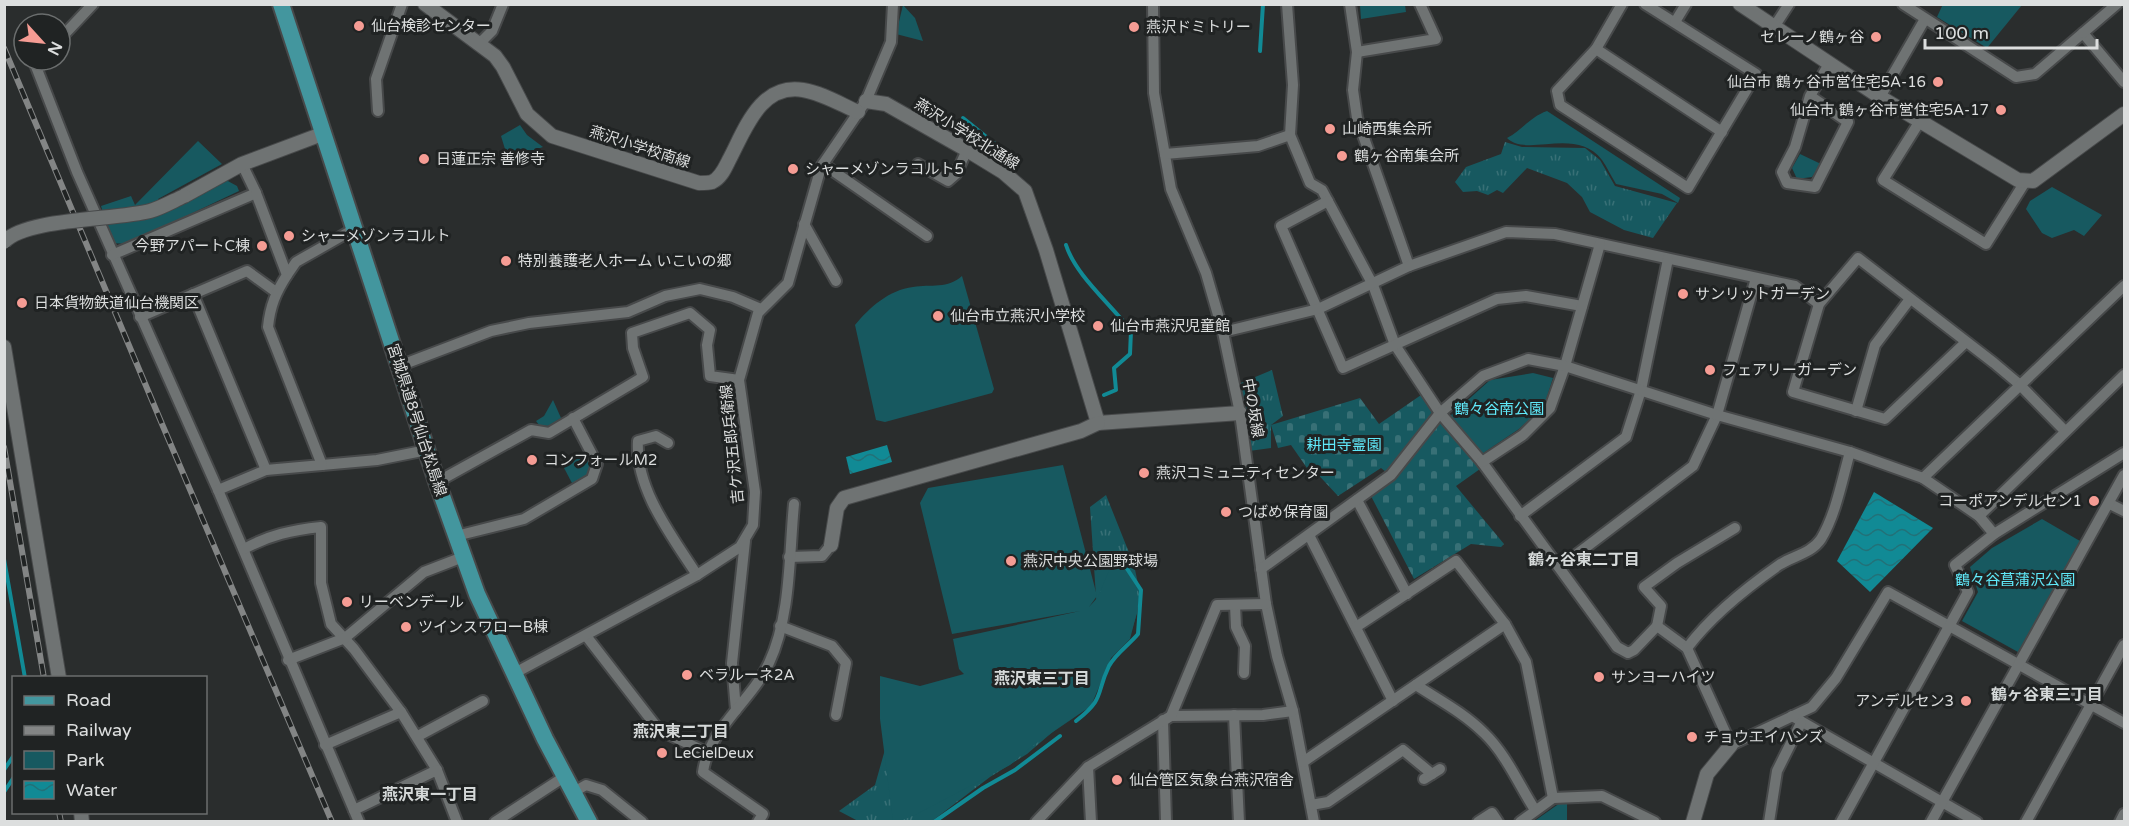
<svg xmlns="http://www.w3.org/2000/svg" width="2129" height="826" viewBox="0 0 2129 826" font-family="'Varela Round','Noto Sans JP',sans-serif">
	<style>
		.grass { fill: url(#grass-tufts) }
		.cemetery { fill: url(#cemetery-stones) }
		.park { fill: #175960 }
		.water { fill: url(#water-waves) }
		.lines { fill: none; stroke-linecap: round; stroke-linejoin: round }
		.stream { stroke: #118a95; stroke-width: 4 }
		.minor-casing { stroke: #47494a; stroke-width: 14 }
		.tertiary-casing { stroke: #47494a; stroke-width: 16 }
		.primary-casing { stroke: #47494a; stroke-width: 20 }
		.minor { stroke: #6f7373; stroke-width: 10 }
		.tertiary { stroke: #6f7373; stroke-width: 14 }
		.primary { stroke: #43969e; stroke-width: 16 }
		.rail-casing { stroke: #838585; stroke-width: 6 }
		.rail { stroke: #202323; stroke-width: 4; stroke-dasharray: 11; stroke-linecap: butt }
		.tertiary-bridge-casing { stroke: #47494a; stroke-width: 16; stroke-linecap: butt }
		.tertiary-bridge { stroke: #6f7373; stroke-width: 14 }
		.poi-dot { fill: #f59c94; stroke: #202323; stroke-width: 2 }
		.labels { text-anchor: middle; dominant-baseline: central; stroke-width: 6; stroke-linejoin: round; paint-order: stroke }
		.poi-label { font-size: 15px; fill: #dcdede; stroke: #202323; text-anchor: start }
		.street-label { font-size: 15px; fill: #dcdede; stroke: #202323 }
		.park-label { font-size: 15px; fill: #60e9f9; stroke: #202323 }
		.neighbourhood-label { font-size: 16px; font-weight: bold; fill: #d5d9d9; stroke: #202323 }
	</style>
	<defs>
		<pattern id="grass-tufts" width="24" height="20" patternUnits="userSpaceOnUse" patternTransform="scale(1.5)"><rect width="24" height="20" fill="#175960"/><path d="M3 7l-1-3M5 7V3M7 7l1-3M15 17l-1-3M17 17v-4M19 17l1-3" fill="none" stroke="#387076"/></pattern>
		<pattern id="cemetery-stones" width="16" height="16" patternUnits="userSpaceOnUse" patternTransform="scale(1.5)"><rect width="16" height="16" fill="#175960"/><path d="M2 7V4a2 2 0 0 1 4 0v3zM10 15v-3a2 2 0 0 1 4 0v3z" fill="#387076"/></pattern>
		<pattern id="water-waves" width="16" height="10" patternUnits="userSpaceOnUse" patternTransform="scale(1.5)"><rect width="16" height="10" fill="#118a95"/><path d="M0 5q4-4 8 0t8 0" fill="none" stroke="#227178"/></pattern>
	</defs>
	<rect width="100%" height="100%" fill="#2a2d2d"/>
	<g class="grass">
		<path d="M1505,142L1522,147L1585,148L1600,160L1615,186L1677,203L1653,238L1624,230L1590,212L1582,197L1567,183L1527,168L1503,193L1497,190L1488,195L1477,191L1463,192L1455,182L1466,167L1501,154Z"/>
		<path d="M1272,370L1283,416L1271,425V448L1249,451L1236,385Z"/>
		<path d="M1106,495L1134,565L1140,593L1137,613L1129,639L1111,657L1088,708L1063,723L1027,754L990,777L932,821H858L839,811L875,785L886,746L1098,626L1090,507Z"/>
	</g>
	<g class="cemetery">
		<path d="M1424,393L1432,404V413L1393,464L1386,472L1381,468L1338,496L1311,467L1307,468L1291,445L1278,448L1271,425L1360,398L1379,424Z"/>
		<path d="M1446,423L1480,469L1456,486L1504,544L1501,547L1471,544L1414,579L1371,496L1392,482L1439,424Z"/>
	</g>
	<g class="park">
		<path d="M1943,4H2022V5L1987,48L1937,17Z"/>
		<path d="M903,5L915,18L923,41L896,34Z"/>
		<path d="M1360,5H1405L1406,12L1361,19Z"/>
		<path d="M1547,111L1680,198L1678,203L1662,194L1616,184C1611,176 1607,167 1602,160C1576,126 1527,158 1507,138C1522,130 1530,117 1547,111Z"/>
		<path d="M520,125L527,135L543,147L508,159L501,136Z"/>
		<path d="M198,141L222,164L158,199L162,211L226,180L237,186L239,191L127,244L112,243L101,206L131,196L135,205Z"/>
		<path d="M1800,154L1821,164L1812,177L1797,179L1792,168Z"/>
		<path d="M2052,187L2102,215L2084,236L2074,230L2052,238L2042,233L2026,209L2030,201Z"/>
		<path d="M962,276L994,389L992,393L885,422L876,420L855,325C870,307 889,290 913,287C931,284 948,289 962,276Z"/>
		<path d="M1533,373L1553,378L1544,406L1519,429L1482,454L1449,417L1490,380Z"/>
		<path d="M553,400L561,418L548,426L539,425L536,421L544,416Z"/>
		<path d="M587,454L592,465L590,473L573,485L563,466Z"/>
		<path d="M1063,465L1097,596L1089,607L1098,597L1115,556L1128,569L1137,590V612L1130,639L1111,658L1091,706L1031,747L1010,765L915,815L900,821H893L880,719V676L920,686L964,674L959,669L953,639L1080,611L952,634L920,503L928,488Z"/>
		<path d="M2042,519L2080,541L2018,652L1962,621L1978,592L1970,567L1992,548Z"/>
		<path d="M1560,803H1567V821L1533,822Z"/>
	</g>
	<g class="water">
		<path d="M887,445L892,462L850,474L846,457Z"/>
		<path d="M1874,492L1933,528L1870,592L1837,561Z"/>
	</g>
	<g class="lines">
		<g class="stream">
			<path d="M1260,51L1263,4"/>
			<path d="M963,118L1005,152"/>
			<path d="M1066,245C1076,276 1111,304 1131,331L1130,354L1114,368L1116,390L1104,395"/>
			<path d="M4,559L25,678"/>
			<path d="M1076,721C1106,697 1095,695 1109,666C1116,653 1129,645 1138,634L1141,590L1118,555"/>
			<path d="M4,770L14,755"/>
			<path d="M4,792L14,777"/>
			<path d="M934,822L983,788L1015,770L1060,736"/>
		</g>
		<g class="minor-casing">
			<g id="minor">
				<path d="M1153,4L1154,93L1171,189L1206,273L1223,332L1240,413L1266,604L1277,656L1293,711L1314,822"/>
				<path d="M1287,4L1293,85L1290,135L1310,183L1322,190L1373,285L1395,345L1440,413L1482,462L1617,647L1628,653L1634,650L1657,626L1687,648L1731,745L1812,707L1836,678L1888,592L2124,723"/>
				<path d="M1350,4L1357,52L1353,90L1357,118L1409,266"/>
				<path d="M1622,4L1596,49L1557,91L1560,105L1688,188L1756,74L1645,4"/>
				<path d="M1903,4L2016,77L2035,74L2083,33L2124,82"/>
				<path d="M1675,22L1686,4"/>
				<path d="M1774,27L1789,4"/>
				<path d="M2083,33L2117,4"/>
				<path d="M60,39L93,4"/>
				<path d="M479,44L492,31L503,4"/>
				<path d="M1596,49L1722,132"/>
				<path d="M1357,52L1436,39L1420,4"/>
				<path d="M39,60L35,64L77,172L218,490L359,822"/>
				<path d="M1810,96L1848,122L1815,187L1787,183L1782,172L1795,147L1810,96L1829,64"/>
				<path d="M1880,97L1925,19"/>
				<path d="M378,111L376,79L402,4"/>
				<path d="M1920,121L1883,180L1986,244L2025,182"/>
				<path d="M1165,154L1258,146L1290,135"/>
				<path d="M823,164L927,236"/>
				<path d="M918,164L948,181L956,174L967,150"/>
				<path d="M1328,201L1281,226L1343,368L1497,299L1526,296L1582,306"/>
				<path d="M804,224L836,281"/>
				<path d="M112,255L256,193L242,164"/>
				<path d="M287,275L296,262L354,229"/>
				<path d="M193,294L266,470"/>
				<path d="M140,317L247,271L276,292"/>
				<path d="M1223,332L1318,309L1409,266L1506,232L1555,234L1795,286L1819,304"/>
				<path d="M1966,342L1885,419L1793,392L1819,304L1858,258L1994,363L2019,384L2065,431"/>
				<path d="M399,366L491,331L529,323L628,312L665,296L700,289L733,297L761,309"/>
				<path d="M1856,411L1875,345L1910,299"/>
				<path d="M668,443L656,436L638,441C635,489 672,536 697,575"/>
				<path d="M1482,462L1523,435L1550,408L1565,366L1600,244"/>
				<path d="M322,465L377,460L427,450"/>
				<path d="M1923,478L2124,286"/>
				<path d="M437,482L531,430L549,433L643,377L633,348L632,333L690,313L710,330L707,345L710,376L739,380"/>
				<path d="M218,490L266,470L322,465L268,327C270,306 276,292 287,275L256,193"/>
				<path d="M1357,500L1407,594"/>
				<path d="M2110,504L2124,511"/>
				<path d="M1520,516L1626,437L1641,390L1668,259"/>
				<path d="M1979,516L2124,375"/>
				<path d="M1309,535L1393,701"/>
				<path d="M456,536L524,519L592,479L597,464L573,418"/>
				<path d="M244,549C269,535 292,530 321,527V583L331,624L354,649L401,712"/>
				<path d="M789,557L822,556L831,545"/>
				<path d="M1560,567L1693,466L1717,415L1756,278"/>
				<path d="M1261,569L1391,475L1440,413L1483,376L1528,359L1565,366L1717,415L1850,452L1923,478L1979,516L1994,534"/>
				<path d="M1235,605L1236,627L1245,646L1244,673"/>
				<path d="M780,626L832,646L846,663L836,715"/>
				<path d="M1657,626L1661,606L1644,587L1677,563L1735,528"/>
				<path d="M1356,627L1456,561L1505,624L1526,662L1553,798"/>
				<path d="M587,637L659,730L706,752"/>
				<path d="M1687,648C1711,616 1746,588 1779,565C1792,556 1811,554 1821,539C1836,514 1842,480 1850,452"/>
				<path d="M288,660L345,638L424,572L463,557"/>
				<path d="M513,674L697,575L740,547L753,525L755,492L739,380L758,313L788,283L821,167L866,101L891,42L893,4"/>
				<path d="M1416,685C1439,700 1464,713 1484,733C1506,754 1519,785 1535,810"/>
				<path d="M736,710L732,663L745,541"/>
				<path d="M1234,715L1239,822"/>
				<path d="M1171,716L1263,715L1293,711"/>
				<path d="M1792,716L1977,822"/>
				<path d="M1163,720L1166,822"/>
				<path d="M418,736L483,701"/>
				<path d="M325,745L401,712L437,770"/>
				<path d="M1303,762L1505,624"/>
				<path d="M1088,767L1091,822"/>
				<path d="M1424,779L1440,769"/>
				<path d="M572,793L586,785L602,790L642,822"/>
				<path d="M1311,805L1328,802L1403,750L1432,774"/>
				<path d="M354,810L437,770L457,822"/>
				<path d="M495,822L564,777"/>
				<path d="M758,822L763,814L703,772C709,728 751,702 769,663C791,616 789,555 794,504"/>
				<path d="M1036,822L1088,767L1171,716L1217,605L1266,604"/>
				<path d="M1478,822L1492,813L1498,822"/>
				<path d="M1520,822L1553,798L1602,796L1655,822"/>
				<path d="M1769,822L1777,771L1801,723"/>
				<path d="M1841,822L1968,592L1955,565L1994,534L2124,453"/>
				<path d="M1931,822L2124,475"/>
				<path d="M2026,822L2124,645"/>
				<path d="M2120,822L2124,814"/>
			</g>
		</g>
		<g class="tertiary-casing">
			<g id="tertiary">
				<path d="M425,4L495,56L503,67L527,114L552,136L699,183C703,183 709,183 712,182C721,178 725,168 729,160C745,130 760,83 803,90C822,93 840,104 858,112"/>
				<path d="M1740,4L1880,97L2018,180L2033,181L2124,114"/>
				<path d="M866,101L886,104L967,150L1003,172L1025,191L1046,250L1098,423L1240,413"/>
				<path d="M184,196L242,164L322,134"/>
				<path d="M4,347L59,678"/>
				<path d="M831,545L837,508L844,498L1081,431L1098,423"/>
				<path d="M81,812L82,822"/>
				<path d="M1693,822L1707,774L1731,745"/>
			</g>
		</g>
		<g class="primary-casing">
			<path id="primary" d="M281,4L437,482L477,594L545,739L589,822"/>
		</g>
		<use href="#minor" class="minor"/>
		<use href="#tertiary" class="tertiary"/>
		<use href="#primary" class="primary"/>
		<g class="rail-casing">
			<g id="rail">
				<path d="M4,48L162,424L332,822"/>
				<path d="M4,447L44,678"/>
				<path d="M59,812L61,822"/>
			</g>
		</g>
		<use href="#rail" class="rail"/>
		<g class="tertiary-bridge-casing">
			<path id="tertiary-bridge" d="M4,242C25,218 116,220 150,211C161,208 173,201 184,196"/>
		</g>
		<use href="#tertiary-bridge" class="tertiary-bridge"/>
	</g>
	<g class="poi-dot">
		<circle cx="359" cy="26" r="6"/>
		<circle cx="1134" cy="27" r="6"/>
		<circle cx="1876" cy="37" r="6"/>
		<circle cx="1938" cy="82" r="6"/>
		<circle cx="2001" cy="110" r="6"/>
		<circle cx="1330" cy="129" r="6"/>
		<circle cx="1342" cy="156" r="6"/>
		<circle cx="424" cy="159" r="6"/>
		<circle cx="793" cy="169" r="6"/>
		<circle cx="289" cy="236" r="6"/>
		<circle cx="262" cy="246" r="6"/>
		<circle cx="506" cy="261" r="6"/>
		<circle cx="1683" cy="294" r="6"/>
		<circle cx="22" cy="303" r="6"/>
		<circle cx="938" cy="316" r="6"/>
		<circle cx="1098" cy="326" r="6"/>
		<circle cx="1710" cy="370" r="6"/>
		<circle cx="532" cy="460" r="6"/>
		<circle cx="1144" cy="473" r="6"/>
		<circle cx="2094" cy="501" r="6"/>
		<circle cx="1226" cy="512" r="6"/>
		<circle cx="1011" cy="561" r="6"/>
		<circle cx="347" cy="602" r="6"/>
		<circle cx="406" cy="627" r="6"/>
		<circle cx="687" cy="675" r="6"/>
		<circle cx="1599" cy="677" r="6"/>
		<circle cx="1966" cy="701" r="6"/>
		<circle cx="1692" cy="737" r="6"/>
		<circle cx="662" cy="753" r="6"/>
		<circle cx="1117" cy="780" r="6"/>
	</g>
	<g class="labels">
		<g class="poi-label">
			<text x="371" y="26">仙台検診センター</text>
			<text x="1146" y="27">燕沢ドミトリー</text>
			<text x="1864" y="37" text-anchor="end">セレーノ鶴ヶ谷</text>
			<text x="1926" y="82" text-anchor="end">仙台市 鶴ヶ谷市営住宅5A-16</text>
			<text x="1989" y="110" text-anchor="end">仙台市 鶴ヶ谷市営住宅5A-17</text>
			<text x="1342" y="129">山崎西集会所</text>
			<text x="1354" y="156">鶴ヶ谷南集会所</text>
			<text x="436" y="159">日蓮正宗 善修寺</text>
			<text x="805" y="169">シャーメゾンラコルト5</text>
			<text x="301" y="236">シャーメゾンラコルト</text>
			<text x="250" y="246" text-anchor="end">今野アパートC棟</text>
			<text x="518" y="261">特別養護老人ホーム いこいの郷</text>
			<text x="1695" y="294">サンリットガーデン</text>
			<text x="34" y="303">日本貨物鉄道仙台機関区</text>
			<text x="950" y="316">仙台市立燕沢小学校</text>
			<text x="1110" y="326">仙台市燕沢児童館</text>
			<text x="1722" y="370">フェアリーガーデン</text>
			<text x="544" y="460">コンフォールM2</text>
			<text x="1156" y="473">燕沢コミュニティセンター</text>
			<text x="2082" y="501" text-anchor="end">コーポアンデルセン1</text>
			<text x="1238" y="512">つばめ保育園</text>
			<text x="1023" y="561">燕沢中央公園野球場</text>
			<text x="359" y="602">リーベンデール</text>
			<text x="418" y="627">ツインスワローB棟</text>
			<text x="699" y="675">ベラルーネ2A</text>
			<text x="1611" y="677">サンヨーハイツ</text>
			<text x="1954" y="701" text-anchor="end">アンデルセン3</text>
			<text x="1704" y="737">チョウエイハンズ</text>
			<text x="674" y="753">LeCielDeux</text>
			<text x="1129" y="780">仙台管区気象台燕沢宿舎</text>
		</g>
		<g class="street-label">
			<text transform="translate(967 134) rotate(32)">燕沢小学校北通線</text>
			<text transform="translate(640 147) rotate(18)">燕沢小学校南線</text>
			<text transform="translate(1253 408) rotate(80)">中の坂線</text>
			<text transform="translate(417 420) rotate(72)">宮城県道8号仙台松島線</text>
			<text transform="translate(732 444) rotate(-96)">吉ケ沢五郎兵衛線</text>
		</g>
		<g class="park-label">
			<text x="1499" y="409">鶴々谷南公園</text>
			<text x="1344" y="445">耕田寺霊園</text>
			<text x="2015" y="580">鶴々谷菖蒲沢公園</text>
		</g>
		<g class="neighbourhood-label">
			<text x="1584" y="560">鶴ヶ谷東二丁目</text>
			<text x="1042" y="679">燕沢東三丁目</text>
			<text x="2047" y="695">鶴ヶ谷東三丁目</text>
			<text x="681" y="732">燕沢東二丁目</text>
			<text x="430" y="795">燕沢東一丁目</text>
		</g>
	</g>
	<rect width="2129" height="826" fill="none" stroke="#dcdede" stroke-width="12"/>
	<rect x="12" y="676" width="195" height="138" fill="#202323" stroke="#6b6e6e" stroke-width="1.5"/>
	<rect x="24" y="696" width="30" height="9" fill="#43969e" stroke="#6b6e6e" stroke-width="1.5"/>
	<text x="66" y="706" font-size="18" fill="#dcdede">Road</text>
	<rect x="24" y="726" width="30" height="9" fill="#838585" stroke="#6b6e6e" stroke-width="1.5"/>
	<text x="66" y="736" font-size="18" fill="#dcdede">Railway</text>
	<rect x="24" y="751" width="30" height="18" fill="#175960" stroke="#6b6e6e" stroke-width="1.5"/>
	<text x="66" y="766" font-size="18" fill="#dcdede">Park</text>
	<rect x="24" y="781" width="30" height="18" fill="url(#water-waves)" stroke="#6b6e6e" stroke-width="1.5"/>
	<text x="66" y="796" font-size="18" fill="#dcdede">Water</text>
	<g transform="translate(42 42) rotate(117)"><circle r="28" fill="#202323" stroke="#6b6e6e" stroke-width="1.5"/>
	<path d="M0-4.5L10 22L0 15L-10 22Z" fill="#f59c94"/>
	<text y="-9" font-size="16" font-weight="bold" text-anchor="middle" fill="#dcdede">N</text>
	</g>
	<path d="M1925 39v9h172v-9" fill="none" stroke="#dcdede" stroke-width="3"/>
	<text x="1934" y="39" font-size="18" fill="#dcdede" stroke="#202323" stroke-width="4.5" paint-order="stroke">100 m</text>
</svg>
